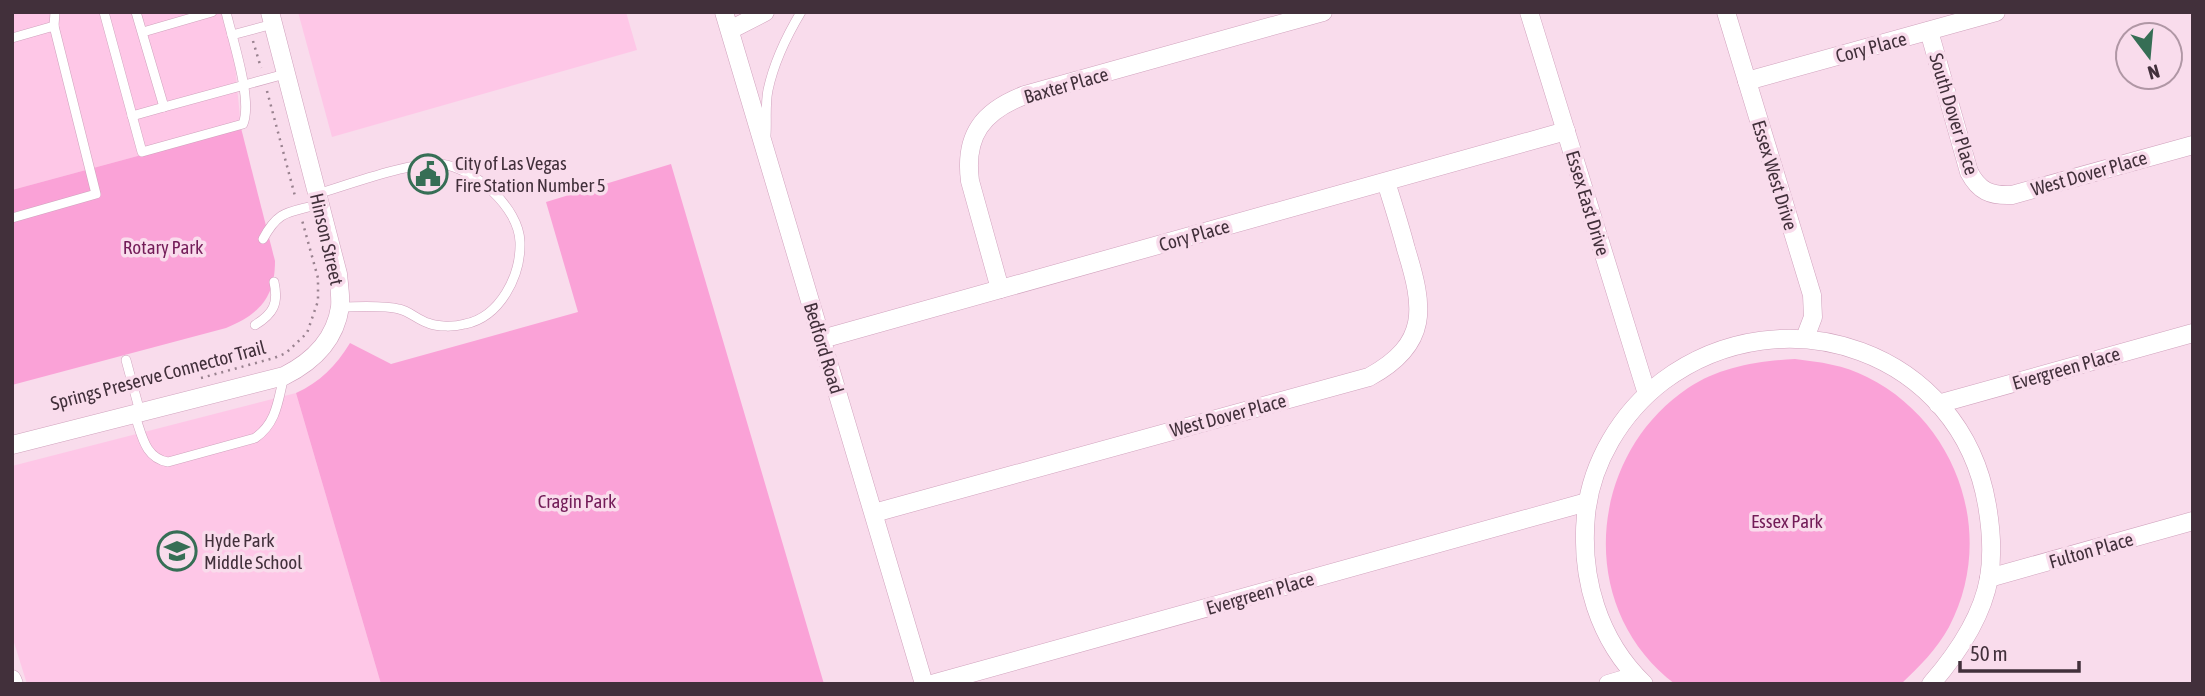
<svg xmlns="http://www.w3.org/2000/svg" width="2205" height="696" viewBox="0 0 2205 696" font-family="'Asap Condensed',sans-serif">
	<style>
		.built { fill: #fec7e7 }
		.green { fill: #faa2d7 }
		.lines { fill: none; stroke-linecap: round; stroke-linejoin: round }
		.service-casing { stroke: #d0a2bd; stroke-width: 10 }
		.minor-casing { stroke: #d0a2bd; stroke-width: 19 }
		.path { stroke: #99828f; stroke-width: 2.5; stroke-dasharray: 2 5; stroke-linecap: butt }
		.service { stroke: #fff; stroke-width: 9 }
		.minor { stroke: #fff; stroke-width: 18 }
		.labels { text-anchor: middle; dominant-baseline: central; stroke-width: 7; stroke-linejoin: round; paint-order: stroke }
		.street-label { font-size: 19px; fill: #42303b; stroke: #f9dcec }
		.poi-label { font-size: 19px; fill: #42303b; stroke: #f9dcec; text-anchor: start }
		.park-label { font-size: 19px; fill: #731c58; stroke: #f9dcec }
	</style>
	<rect width="100%" height="100%" fill="#f9dcec"/>
	<g class="built">
		<path d="M12,12H230L241,128L12,190Z"/>
		<path d="M298,12H626L637,50L332,137Z"/>
		<path d="M296,393L381,684H27L12,636V466Z"/>
	</g>
	<g class="green">
		<path d="M241,128L275,261C275,298 259,314 226,328L12,385V190Z"/>
		<path d="M671,164L824,684H381L296,393C320,382 336,366 350,343L391,364L578,312L546,202Z"/>
		<path d="M1795,359C1820,362 1844,365 1867,377C1958,422 1997,536 1949,627C1937,649 1919,667 1901,684H1675C1575,609 1587,456 1688,388C1720,367 1757,361 1795,359Z"/>
	</g>
	<g class="lines">
		<g class="service-casing">
			<g id="service">
				<path d="M104,12L142,152L243,124C253,100 232,38 226,12"/>
				<path d="M136,12L164,107L285,74"/>
				<path d="M54,26L55,12"/>
				<path d="M143,32L212,12"/>
				<path d="M232,35L273,24"/>
				<path d="M12,38L54,26L96,194L12,218"/>
				<path d="M132,116L164,107"/>
				<path d="M766,135C767,121 765,105 768,90C774,62 786,37 801,12"/>
				<path d="M317,194C347,185 412,161 441,164C474,168 519,207 520,242C521,276 500,317 465,324C454,327 438,327 428,323C418,320 409,311 399,309C383,305 357,307 340,307"/>
				<path d="M263,239C279,209 289,213 320,204"/>
				<path d="M255,325C273,314 279,304 274,282"/>
				<path d="M126,360L140,412"/>
				<path d="M134,413C142,434 144,458 168,462L255,438C277,423 278,400 284,376"/>
			</g>
		</g>
		<g class="minor-casing">
			<g id="minor">
				<path d="M724,12L924,684"/>
				<path d="M1529,12L1647,394"/>
				<path d="M1726,12L1812,295L1813,317L1805,338"/>
				<path d="M730,30L765,12"/>
				<path d="M1929,31L1969,172C1979,191 1990,196 2012,195L2193,145"/>
				<path d="M1747,81L1996,12"/>
				<path d="M1000,289L970,181C964,135 983,111 1025,95L1323,12"/>
				<path d="M822,339L1566,131"/>
				<path d="M1938,404L2193,333"/>
				<path d="M12,445L284,376C312,362 335,341 340,307C341,297 339,285 338,274L270,12"/>
				<path d="M874,513L1369,377C1430,344 1424,307 1406,249C1400,226 1393,204 1386,182"/>
				<path d="M1989,578L2193,521"/>
				<path d="M12,679L14,684"/>
				<path d="M932,684L1587,502"/>
				<path d="M1608,684L1635,676"/>
				<path d="M1644,684C1598,640 1580,577 1586,515C1591,463 1621,413 1663,381C1784,291 1961,351 1987,505C1991,528 1993,554 1989,578C1982,618 1957,654 1931,684"/>
			</g>
		</g>
		<g class="path">
			<path d="M253,41L261,68"/>
			<path d="M267,91L295,196"/>
			<path d="M201,378L274,358L286,353L307,333L318,301V278L302,220"/>
		</g>
		<use href="#service" class="service"/>
		<use href="#minor" class="minor"/>
	</g>
	<defs>
		<g id="civic-ring" transform="scale(2.0125)"><circle r="9.5" fill="#f9dcec" stroke="#366e55" stroke-width="1.5"/><path d="M-.6-6.5H3V-4.5H.6V-3L4-1V1h2V6H-6V1h2V-1L-.6-3ZM-1.2 2.5V6h2.4V2.5Z" fill="#366e55"/></g>
		<g id="school-ring" transform="scale(2.0125)"><circle r="9.5" fill="#f9dcec" stroke="#366e55" stroke-width="1.5"/><path d="M0-5L7-2L0 1L-7-2ZM-4 1L0 2.5L4 1V4Q0 6-4 4Z" fill="#366e55"/></g>
	</defs>
	<g fill-rule="evenodd">
		<use href="#civic-ring" x="428" y="174"/>
		<use href="#school-ring" x="177" y="551"/>
	</g>
	<g class="labels">
		<g class="street-label">
			<text transform="translate(1871 47) rotate(-15)">Cory Place</text>
			<text transform="translate(1066 85) rotate(-16)">Baxter Place</text>
			<text transform="translate(1954 114) rotate(73)">South Dover Place</text>
			<text transform="translate(2089 173) rotate(-16)">West Dover Place</text>
			<text transform="translate(1775 175) rotate(73)">Essex West Drive</text>
			<text transform="translate(1588 203) rotate(73)">Essex East Drive</text>
			<text transform="translate(1194 235) rotate(-16)">Cory Place</text>
			<text transform="translate(327 239) rotate(77)">Hinson Street</text>
			<text transform="translate(824 348) rotate(73)">Bedford Road</text>
			<text transform="translate(2066 368) rotate(-16)">Evergreen Place</text>
			<text transform="translate(158 375) rotate(-15)">Springs Preserve Connector Trail</text>
			<text transform="translate(1228 415) rotate(-15)">West Dover Place</text>
			<text transform="translate(2091 550) rotate(-16)">Fulton Place</text>
			<text transform="translate(1260 593) rotate(-16)">Evergreen Place</text>
		</g>
		<g class="poi-label">
			<text x="455" y="163">City of Las Vegas<tspan x="455" dy="22">Fire Station Number 5</tspan></text>
			<text x="204" y="540">Hyde Park<tspan x="204" dy="22">Middle School</tspan></text>
		</g>
		<g class="park-label">
			<text x="163" y="247">Rotary Park</text>
			<text x="577" y="501">Cragin Park</text>
			<text x="1787" y="521">Essex Park</text>
		</g>
	</g>
	<rect width="2205" height="696" fill="none" stroke="#42303b" stroke-width="28"/>
	<g transform="translate(2149 56) rotate(164)"><circle r="33" fill="#f9dcec" stroke="#b097a5" stroke-width="2"/>
	<path d="M0-5L12 26L0 18L-12 26Z" fill="#366e55"/>
	<text y="-10" font-size="19" font-weight="bold" text-anchor="middle" fill="#42303b">N</text>
	</g>
	<path d="M1960 661v10h119v-10" fill="none" stroke="#42303b" stroke-width="3.5"/>
	<text x="1970" y="661" font-size="21" fill="#42303b" stroke="#f9dcec" stroke-width="5" paint-order="stroke">50 m</text>
</svg>
